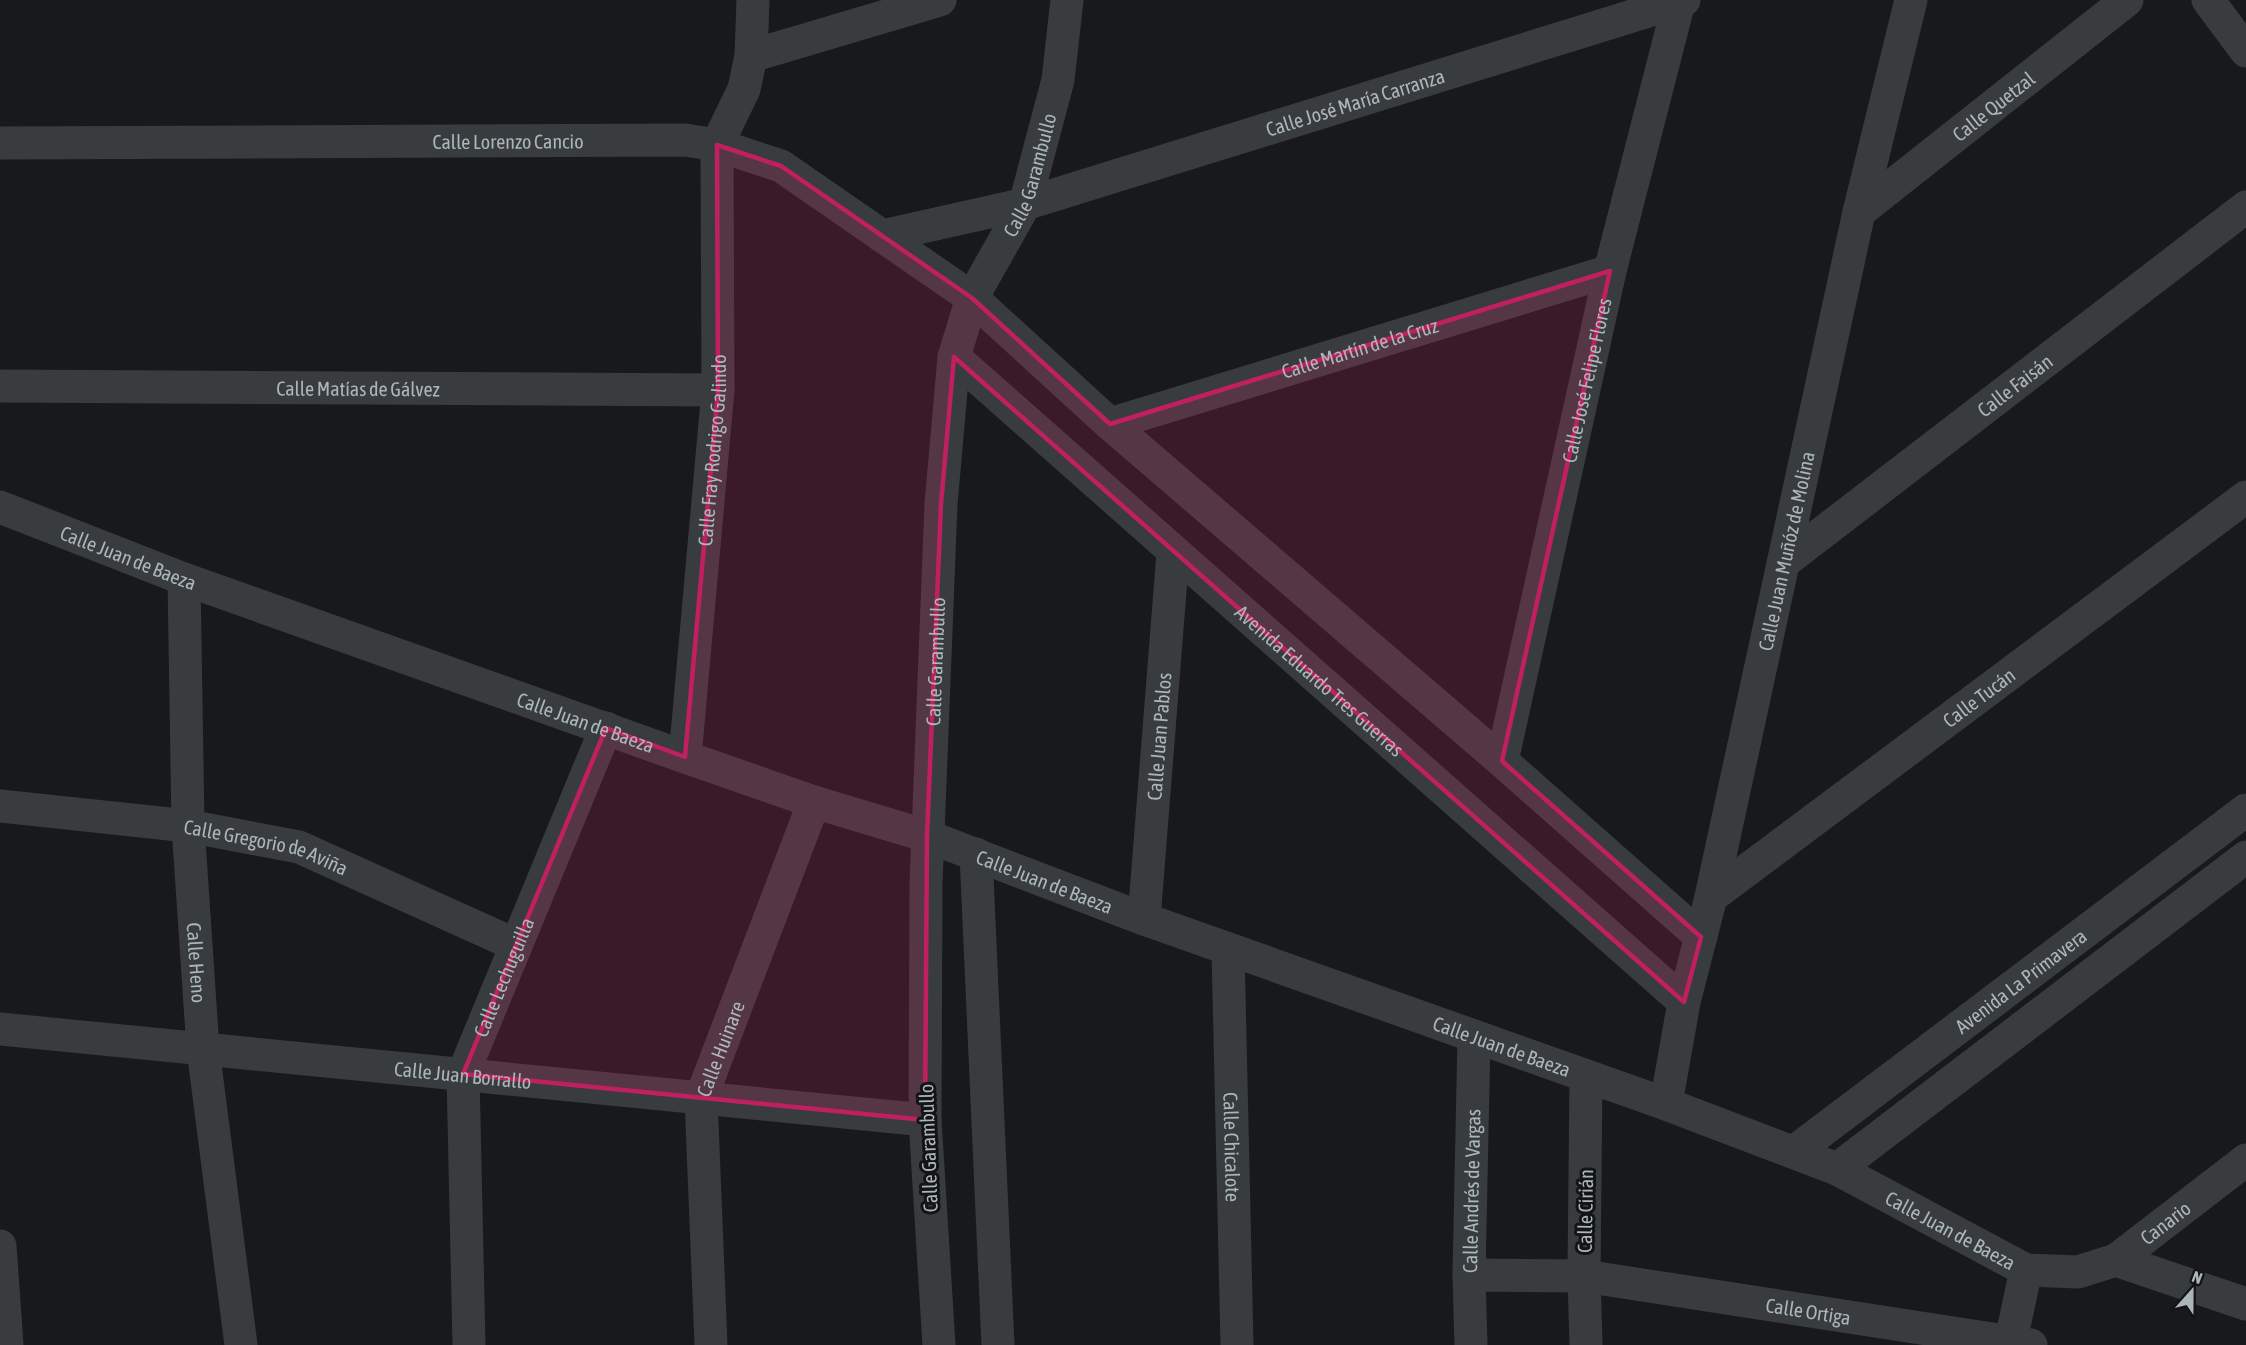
<svg xmlns="http://www.w3.org/2000/svg" width="2246" height="1345" viewBox="0 0 2246 1345" font-family="'Asap Condensed',sans-serif">
	<style>
		.lines { fill: none; stroke-linecap: round; stroke-linejoin: round }
		.minor { stroke: #393c3f; stroke-width: 33 }
		.tertiary { stroke: #393c3f; stroke-width: 33 }
		.marked { fill: #c12060; fill-opacity: 0.2; stroke: #c12060; stroke-width: 4.5; stroke-linejoin: round }
		.labels { text-anchor: middle; dominant-baseline: central; stroke-width: 6; stroke-linejoin: round; paint-order: stroke }
		.street-label { font-size: 20px; fill: #aab6b9; stroke: #131415 }
	</style>
	<rect width="100%" height="100%" fill="#18191a"/>
	<g class="lines">
		<g class="minor">
			<path d="M2208,0L2246,51"/>
			<path d="M751,56L940,0"/>
			<path id="s1" d="M0,143L685,140L717,145L781,166L972,298L1110,424L1502,761L1701,937"/>
			<path id="s2" d="M1859,212L2127,0"/>
			<path id="s3" d="M882,236L1025,204L1684,0"/>
			<path id="s4" d="M954,357L1684,1002"/>
			<path id="s5" d="M0,386L718,390"/>
			<path id="s6" d="M1110,424L1610,271"/>
			<path id="s7" d="M1783,563L2246,207"/>
			<path id="s8" d="M184,579L188,826L203,1049L241,1345"/>
			<path id="s9" d="M685,757L718,390L717,145L744,89L751,56L753,0"/>
			<path id="s10" d="M1502,761L1610,271L1679,2"/>
			<path id="s11" d="M0,806L188,826L299,847L516,945"/>
			<path id="s12" d="M1711,897L2246,497"/>
			<path id="s13" d="M1144,919L1173,553"/>
			<path id="s14" d="M1228,949L1237,1345"/>
			<path id="s15" d="M0,1029L925,1120"/>
			<path d="M1586,1076L1584,1276L1586,1345"/>
			<path id="s16" d="M1666,1104L1684,1002L1711,897L1859,212L1911,0"/>
			<path id="s17" d="M1837,1169L2026,1270L2078,1272L2116,1260L2246,1160"/>
			<path d="M0,1246L7,1345"/>
			<path d="M2116,1260L2246,1304"/>
			<path id="s18" d="M1469,1275L1584,1276L2031,1345"/>
			<path id="s19" d="M469,1345L463,1074L606,728"/>
			<path id="s20" d="M711,1345L701,1098L814,802"/>
			<path id="s21" d="M1471,1345L1469,1275L1474,1037"/>
			<path d="M2010,1345L2026,1270"/>
		</g>
		<g class="tertiary">
			<path id="s22" d="M0,507L184,579L685,757L814,802L927,836L1144,919L1666,1104L1837,1169L2246,857"/>
			<path d="M976,854L998,1345"/>
			<path id="s23" d="M1794,1152L2246,810"/>
			<path id="s24" d="M939,1345L925,1120L926,883L941,504L954,357L972,298L1025,204L1058,80L1067,0"/>
		</g>
	</g>
	<path class="marked" d="M717,145L781,166L972,298L1110,424L1610,271L1502,761L1701,937L1684,1002L954,357L941,504L927,836L925,1120L463,1074L606,728L685,757L718,390Z"/>
	<g class="labels">
		<g class="street-label">
			<text stroke="none"><textPath href="#s3" startOffset="492">Calle José María Carranza</textPath></text>
			<text stroke="none"><textPath href="#s2" startOffset="171">Calle Quetzal</textPath></text>
			<text stroke="none"><textPath href="#s1" startOffset="508">Calle Lorenzo Cancio</textPath></text>
			<text stroke="none"><textPath href="#s24" startOffset="1188">Calle Garambullo</textPath></text>
			<text stroke="none"><textPath href="#s6" startOffset="261">Calle Martín de la Cruz</textPath></text>
			<text stroke="none"><textPath href="#s10" startOffset="390">Calle José Felipe Flores</textPath></text>
			<text stroke="none"><textPath href="#s7" startOffset="292">Calle Faisán</textPath></text>
			<text stroke="none"><textPath href="#s5" startOffset="358">Calle Matías de Gálvez</textPath></text>
			<text stroke="none"><textPath href="#s9" startOffset="308">Calle Fray Rodrigo Galindo</textPath></text>
			<text stroke="none"><textPath href="#s16" startOffset="566">Calle Juan Muñóz de Molina</textPath></text>
			<text stroke="none"><textPath href="#s22" startOffset="138">Calle Juan de Baeza</textPath></text>
			<text stroke="none"><textPath href="#s24" startOffset="684">Calle Garambullo</textPath></text>
			<text stroke="none"><textPath href="#s4" startOffset="488">Avenida Eduardo Tres Guerras</textPath></text>
			<text stroke="none"><textPath href="#s12" startOffset="334">Calle Tucán</textPath></text>
			<text stroke="none"><textPath href="#s22" startOffset="624">Calle Juan de Baeza</textPath></text>
			<text stroke="none"><textPath href="#s13" startOffset="183">Calle Juan Pablos</textPath></text>
			<text stroke="none"><textPath href="#s11" startOffset="270">Calle Gregorio de Aviña</textPath></text>
			<text stroke="none"><textPath href="#s22" startOffset="1110">Calle Juan de Baeza</textPath></text>
			<text stroke="none"><textPath href="#s8" startOffset="384">Calle Heno</textPath></text>
			<text stroke="none"><textPath href="#s19" startOffset="376">Calle Lechuguilla</textPath></text>
			<text stroke="none"><textPath href="#s23" startOffset="284">Avenida La Primavera</textPath></text>
			<text stroke="none"><textPath href="#s22" startOffset="1596">Calle Juan de Baeza</textPath></text>
			<text stroke="none"><textPath href="#s20" startOffset="300">Calle Huinare</textPath></text>
			<text stroke="none"><textPath href="#s15" startOffset="465">Calle Juan Borrallo</textPath></text>
			<text stroke="none"><textPath href="#s14" startOffset="198">Calle Chicalote</textPath></text>
			<text transform="translate(928 1148) rotate(-92)">Calle Garambullo</text>
			<text stroke="none"><textPath href="#s21" startOffset="154">Calle Andrés de Vargas</textPath></text>
			<text transform="translate(1585 1211) rotate(-89)">Calle Cirián</text>
			<text stroke="none"><textPath href="#s17" startOffset="368">Canario</textPath></text>
			<text stroke="none"><textPath href="#s17" startOffset="129">Calle Juan de Baeza</textPath></text>
			<text stroke="none"><textPath href="#s18" startOffset="342">Calle Ortiga</textPath></text>
		</g>
	</g>
	<g transform="translate(2192 1291) rotate(21)" stroke="#131415" stroke-width="4.5" paint-order="stroke">
	<path d="M0-4.5L10 22L0 15L-10 22Z" fill="#aab6b9"/>
	<text y="-9" font-size="16" font-weight="bold" text-anchor="middle" fill="#aab6b9">N</text>
	</g>
</svg>
